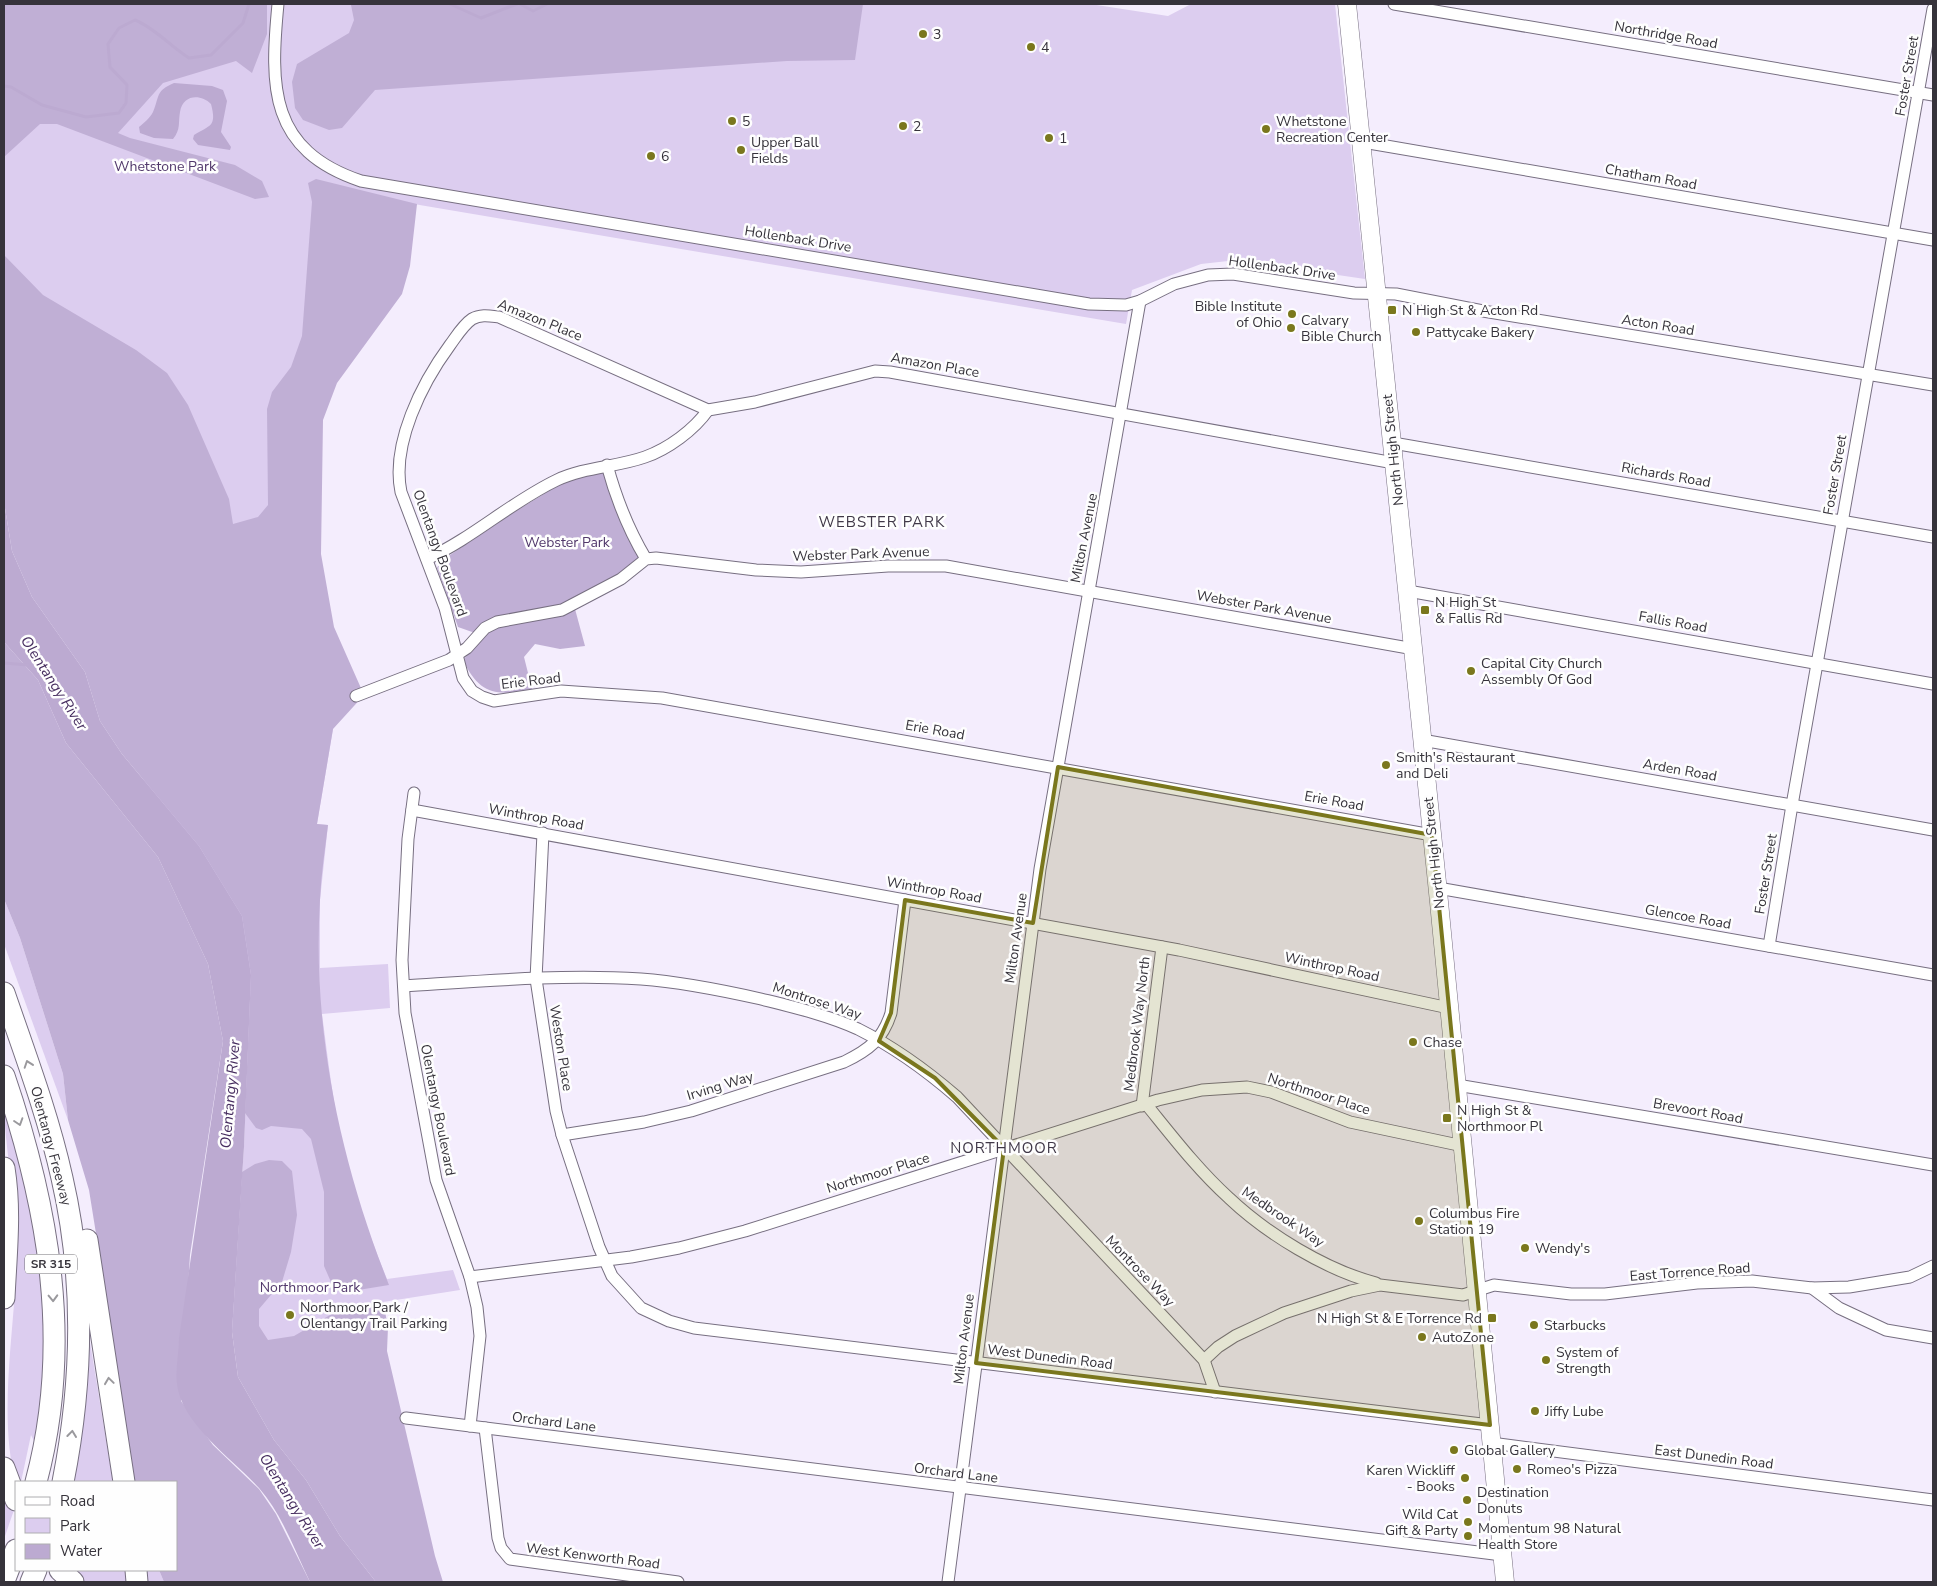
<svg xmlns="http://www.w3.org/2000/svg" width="1937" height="1586" viewBox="0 0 1937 1586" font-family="'Nunito Sans',sans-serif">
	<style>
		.green { fill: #dccdef }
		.forest { fill: #c0afd5 }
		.water { fill: #bcaad1 }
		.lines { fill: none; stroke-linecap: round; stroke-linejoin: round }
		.stream { stroke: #bcaad1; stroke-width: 3 }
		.street-casing { stroke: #776f81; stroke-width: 13 }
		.primary-casing { stroke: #776f81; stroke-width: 19 }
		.highway-casing { stroke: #776f81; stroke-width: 23 }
		.street { stroke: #fff; stroke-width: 11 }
		.primary { stroke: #fff; stroke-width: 18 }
		.highway { stroke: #fff; stroke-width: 21 }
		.oneway { stroke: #9a999d }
		.marked { fill: #7a771d; fill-opacity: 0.2; stroke: #7a771d; stroke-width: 4; stroke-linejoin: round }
		.poi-dot { fill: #7a771d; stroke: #fefefe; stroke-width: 2 }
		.labels { text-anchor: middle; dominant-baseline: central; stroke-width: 5; stroke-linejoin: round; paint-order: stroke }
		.shield { fill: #fefefe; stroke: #727076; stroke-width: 1 }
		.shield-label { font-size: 12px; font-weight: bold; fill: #36333b }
		.poi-label { font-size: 14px; fill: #36333b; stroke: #fefefe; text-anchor: start }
		.street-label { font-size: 14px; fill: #36333b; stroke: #fefefe }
		.park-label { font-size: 14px; fill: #52396c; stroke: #fefefe }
		.neighbourhood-label { font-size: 15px; letter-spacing: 1px; fill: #403848; stroke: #fefefe }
		.water-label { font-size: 15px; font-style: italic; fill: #462d5f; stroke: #fefefe }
	</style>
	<rect width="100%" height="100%" fill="#f4edfd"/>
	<g class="green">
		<path d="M4,4H1090L1168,16L1191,4H1335L1365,279L1237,260L1201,264L1132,290L1126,324L325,189L302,723L333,729L317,824L328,825L320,900V968L388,964L390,1008L322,1014C328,1059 333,1104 343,1149C354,1193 370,1237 387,1279L453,1270L460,1290L383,1302L388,1327L370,1402L232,1332L244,1147L250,993L4,502Z"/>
		<path d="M4,899L20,938L63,1074L68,1120L4,944Z"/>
		<path d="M4,1102L31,1202L46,1306L42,1394L35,1443L31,1435L21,1482H16C0,1427 11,1349 15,1291C17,1272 16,1253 16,1234C15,1189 4,1146 4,1102Z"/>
		<path d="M89,1336L113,1482H74L88,1383Z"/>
		<path d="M4,1485L14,1510L4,1539Z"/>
		<path d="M71,1570H127L129,1582H83Z"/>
		<path d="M144,1570H159L164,1582H145Z"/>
	</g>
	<g class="forest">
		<path d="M4,4H267V34L252,73L236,61L163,83L118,133L130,138L235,165L262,181L269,197L255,199L57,124H40L4,157Z"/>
		<path d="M349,4H863L855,60L787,61L375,90L342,128L329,130L303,120L295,108L292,82L297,64L349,33L354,20L351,5Z"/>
		<path d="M316,179L417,204L410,266L402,294L337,383L323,420L321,554L334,627L364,695L333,729L317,824L328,825C325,850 321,875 320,900C312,1033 341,1163 389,1285L346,1292L331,1282L324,1266V1192L311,1139L302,1129L271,1126L262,1130L256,1128L245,1113L251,975L242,916L199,846L122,754L100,721L85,672L32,597L12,551L4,502V255L43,295L136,350L167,373L188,405L229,499L233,524L258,517L268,505L267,409L272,392L291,367L302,336L312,202L308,183Z"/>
		<path d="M603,471L640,558L628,569L568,603L475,633L458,627L437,568L441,561L516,511L567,480Z"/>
		<path d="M575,609L585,646L560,649L535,644L524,657L532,689C496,697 479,694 463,660L486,634L498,627Z"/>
		<path d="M4,642L38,680L66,743L158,857L208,964L223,1041L190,1255L181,1401L213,1445L259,1489L276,1514L310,1582H164L159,1570H176V1482H133L98,1246L89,1190L68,1120L63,1074L20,938L4,899Z"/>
		<path d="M269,1160L282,1161L292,1171L297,1215L291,1252L282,1282L259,1309V1326L268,1340L294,1336L342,1308L383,1302L388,1327L387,1351L435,1556L443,1582H376L340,1536L306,1480L274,1440L238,1377L232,1332L242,1172L255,1164Z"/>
	</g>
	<g class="water">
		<path d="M174,83L212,86L223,90L227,101L221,132L231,147L230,150L198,145L193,139L194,135C210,125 217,127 211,104C201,94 183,94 180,112C178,123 181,129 173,139L154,138L140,133L139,127C144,123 150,118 153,112C160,96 155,91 174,83Z"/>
		<path d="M4,502L12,551L32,597L85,672L100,721L122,754L199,846L242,916L251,975L244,1147L232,1332L238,1377L274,1440L306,1480L340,1536L376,1582H310C295,1551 282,1514 259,1488C234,1460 181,1424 177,1384C175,1370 179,1353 179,1338L223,1041L208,964L158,857L66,743L38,680L4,642Z"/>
	</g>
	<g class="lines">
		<g class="stream">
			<path d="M450,4L481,18L517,4"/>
			<path d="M520,4L533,11L547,4"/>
			<path d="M4,86L11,87L42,105L86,117L119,113L126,103L127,85L110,67L108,44L119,28L135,20C155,28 170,46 189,58L211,55L243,23L249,4"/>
			<path d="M4,663L28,665"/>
		</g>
		<g class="street-casing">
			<g id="street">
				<path d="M278,4C270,87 269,150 361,181L1089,304L1126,305L1140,301L1174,284L1208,275L1233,274L1354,293L1396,294L1483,311L1933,385"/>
				<path d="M1394,4L1933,95"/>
				<path d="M1363,142L1933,240"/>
				<path d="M1393,443L1933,537"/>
				<path d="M1394,463L890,372L875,371L755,402L708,410L499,317C490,316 481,314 472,319C463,325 456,337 450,345C422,383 391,444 401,492L445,608L463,678L472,691L482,697L494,701L561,691L662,698L1432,835"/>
				<path d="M607,465C616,498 628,529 646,559"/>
				<path d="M427,559C474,537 511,502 557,480C584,467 617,467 645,457C668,449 694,430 708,410"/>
				<path d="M1408,591L1933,684"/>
				<path d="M356,696L449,660L467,648L485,628L497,622L562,610L621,579L646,559L656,558L756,570L801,572L888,566H946L1414,649"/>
				<path d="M1422,740L1933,830"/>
				<path d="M414,793L408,839L402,960L405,1013L436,1180L470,1277L477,1307L480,1336L470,1426"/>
				<path d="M412,810L1179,950L1449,1008"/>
				<path d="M543,833L536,979L556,1111L562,1135L599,1247L612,1276L641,1308L669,1321L694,1328L1490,1425"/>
				<path d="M1438,888L1933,975"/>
				<path d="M1769,946L1792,805L1933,9"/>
				<path d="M404,986C483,981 563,974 641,979C682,982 721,990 761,999C793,1007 827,1015 858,1029C894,1047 927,1071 957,1097L1204,1360L1215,1392"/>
				<path d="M1457,1085L1933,1165"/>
				<path d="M1146,1104C1172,1136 1198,1170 1229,1198C1267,1234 1326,1270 1376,1283"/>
				<path d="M1142,1106L1162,947"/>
				<path d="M562,1135L644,1122L691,1111L844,1062C869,1050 883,1039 891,1013L905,900"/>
				<path d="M470,1277L631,1257L679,1248L745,1231L1158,1100L1202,1090L1247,1087L1271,1092L1350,1122L1463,1146"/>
				<path d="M1812,1288L1839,1308L1886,1330L1933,1338"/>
				<path d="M1204,1360L1218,1347L1235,1336L1284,1313L1351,1291L1380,1285L1463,1295L1494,1285L1571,1294H1605L1697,1283L1752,1281L1812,1288L1849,1287L1910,1277L1933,1266"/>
				<path d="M406,1418L1502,1555"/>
				<path d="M485,1428L498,1538L501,1548L510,1559L678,1582"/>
				<path d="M1491,1443L1933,1500"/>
				<path d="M948,1582L1040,869L1140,301"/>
			</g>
		</g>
		<g class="primary-casing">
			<path id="primary" d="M1347,4L1439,902L1505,1582"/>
		</g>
		<g class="highway-casing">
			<g id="highway">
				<path d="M4,993C25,1054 48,1115 62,1178C85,1278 83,1381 63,1482"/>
				<path d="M4,1076C49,1208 73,1344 36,1482"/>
				<path d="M4,1168C11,1211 6,1254 4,1298"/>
				<path d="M87,1240L124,1482"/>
				<path d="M4,1468L16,1500"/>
				<path d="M60,1570L73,1582"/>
				<path d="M136,1570L137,1582"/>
				<path d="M4,1581L16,1550"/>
				<path d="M31,1582L36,1570"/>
			</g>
		</g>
		<use href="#street" class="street"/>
		<use href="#primary" class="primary"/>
		<use href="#highway" class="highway"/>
	</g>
	<defs><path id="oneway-chevron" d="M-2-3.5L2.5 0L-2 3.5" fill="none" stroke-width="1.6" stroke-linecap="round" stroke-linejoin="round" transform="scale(1.25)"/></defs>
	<g class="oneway">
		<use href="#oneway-chevron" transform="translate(28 1064) rotate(-109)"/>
		<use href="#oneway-chevron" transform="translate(19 1122) rotate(72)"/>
		<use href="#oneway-chevron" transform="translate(53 1298) rotate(88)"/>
		<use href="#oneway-chevron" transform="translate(109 1381) rotate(-98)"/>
		<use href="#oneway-chevron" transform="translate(72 1434) rotate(-83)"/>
	</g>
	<path class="marked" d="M1058,767L1432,835L1490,1425L976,1363L1004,1148L935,1078L879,1041L891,1013L905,900L1033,923Z"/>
	<g class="poi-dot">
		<circle cx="923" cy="34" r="5"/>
		<circle cx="1031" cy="47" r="5"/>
		<circle cx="732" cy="121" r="5"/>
		<circle cx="903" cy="126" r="5"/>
		<circle cx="1266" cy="129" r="5"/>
		<circle cx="1049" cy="138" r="5"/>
		<circle cx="741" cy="150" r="5"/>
		<circle cx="651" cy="156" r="5"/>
		<rect x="1387" y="305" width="10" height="10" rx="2.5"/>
		<circle cx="1292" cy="314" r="5"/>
		<circle cx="1291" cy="328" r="5"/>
		<circle cx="1416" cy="332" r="5"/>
		<rect x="1420" y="605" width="10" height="10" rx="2.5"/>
		<circle cx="1471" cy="671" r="5"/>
		<circle cx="1386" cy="765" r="5"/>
		<circle cx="1413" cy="1042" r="5"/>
		<rect x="1442" y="1113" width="10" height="10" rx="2.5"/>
		<circle cx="1419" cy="1221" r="5"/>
		<circle cx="1525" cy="1248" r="5"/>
		<circle cx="290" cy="1315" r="5"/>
		<rect x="1487" y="1313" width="10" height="10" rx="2.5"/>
		<circle cx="1534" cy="1325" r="5"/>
		<circle cx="1422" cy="1337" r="5"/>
		<circle cx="1546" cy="1360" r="5"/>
		<circle cx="1535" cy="1411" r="5"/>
		<circle cx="1454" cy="1450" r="5"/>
		<circle cx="1517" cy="1469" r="5"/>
		<circle cx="1465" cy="1478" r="5"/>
		<circle cx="1467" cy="1500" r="5"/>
		<circle cx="1468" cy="1522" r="5"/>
		<circle cx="1468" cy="1536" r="5"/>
	</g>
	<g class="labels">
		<rect class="shield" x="25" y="1254.5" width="52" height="19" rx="4"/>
		<g class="shield-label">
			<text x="51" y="1264">SR 315</text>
		</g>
		<g class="poi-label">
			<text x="933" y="34">3</text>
			<text x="1041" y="47">4</text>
			<text x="742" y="121">5</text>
			<text x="1276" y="121">Whetstone<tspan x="1276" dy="16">Recreation Center</tspan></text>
			<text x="913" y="126">2</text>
			<text x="1059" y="138">1</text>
			<text x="751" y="142">Upper Ball<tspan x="751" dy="16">Fields</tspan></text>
			<text x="661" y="156">6</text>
			<text x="1282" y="306" text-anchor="end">Bible Institute<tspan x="1282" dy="16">of Ohio</tspan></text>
			<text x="1402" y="310">N High St &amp; Acton Rd</text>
			<text x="1301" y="320">Calvary<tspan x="1301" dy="16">Bible Church</tspan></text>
			<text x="1426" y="332">Pattycake Bakery</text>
			<text x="1435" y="602">N High St<tspan x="1435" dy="16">&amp; Fallis Rd</tspan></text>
			<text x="1481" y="663">Capital City Church<tspan x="1481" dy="16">Assembly Of God</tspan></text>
			<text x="1396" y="757">Smith's Restaurant<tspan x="1396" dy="16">and Deli</tspan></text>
			<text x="1423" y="1042">Chase</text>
			<text x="1457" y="1110">N High St &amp;<tspan x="1457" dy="16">Northmoor Pl</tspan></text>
			<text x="1429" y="1213">Columbus Fire<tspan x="1429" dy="16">Station 19</tspan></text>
			<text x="1535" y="1248">Wendy's</text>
			<text x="300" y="1307">Northmoor Park /<tspan x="300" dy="16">Olentangy Trail Parking</tspan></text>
			<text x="1482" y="1318" text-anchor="end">N High St &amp; E Torrence Rd</text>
			<text x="1544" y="1325">Starbucks</text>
			<text x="1432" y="1337">AutoZone</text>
			<text x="1556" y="1352">System of<tspan x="1556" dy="16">Strength</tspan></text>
			<text x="1545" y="1411">Jiffy Lube</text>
			<text x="1464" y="1450">Global Gallery</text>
			<text x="1527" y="1469">Romeo's Pizza</text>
			<text x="1455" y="1470" text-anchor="end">Karen Wickliff<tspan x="1455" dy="16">- Books</tspan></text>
			<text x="1477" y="1492">Destination<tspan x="1477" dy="16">Donuts</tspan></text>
			<text x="1458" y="1514" text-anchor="end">Wild Cat<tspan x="1458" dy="16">Gift &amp; Party</tspan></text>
			<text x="1478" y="1528">Momentum 98 Natural<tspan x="1478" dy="16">Health Store</tspan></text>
		</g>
		<g class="street-label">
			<text transform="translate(1666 35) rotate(10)">Northridge Road</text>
			<text transform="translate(1907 76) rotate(-80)">Foster Street</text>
			<text transform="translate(1651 177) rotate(10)">Chatham Road</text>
			<text transform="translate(798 239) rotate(9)">Hollenback Drive</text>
			<text transform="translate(1282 268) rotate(8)">Hollenback Drive</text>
			<text transform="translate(540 320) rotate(22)">Amazon Place</text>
			<text transform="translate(1658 325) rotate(9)">Acton Road</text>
			<text transform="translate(935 365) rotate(10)">Amazon Place</text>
			<text transform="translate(1393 450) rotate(-96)">North High Street</text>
			<text transform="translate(1666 475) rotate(10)">Richards Road</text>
			<text transform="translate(1835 475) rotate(-80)">Foster Street</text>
			<text transform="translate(1084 538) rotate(-79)">Milton Avenue</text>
			<text transform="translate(440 553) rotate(70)">Olentangy Boulevard</text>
			<text transform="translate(861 554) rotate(-2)">Webster Park Avenue</text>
			<text transform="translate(1264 607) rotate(10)">Webster Park Avenue</text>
			<text transform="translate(1673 622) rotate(10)">Fallis Road</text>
			<text transform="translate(531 681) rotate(-7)">Erie Road</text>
			<text transform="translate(935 730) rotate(10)">Erie Road</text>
			<text transform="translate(1680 770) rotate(10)">Arden Road</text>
			<text transform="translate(1334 801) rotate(10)">Erie Road</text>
			<text transform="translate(536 817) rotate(10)">Winthrop Road</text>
			<text transform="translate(1434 853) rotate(-96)">North High Street</text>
			<text transform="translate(1766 874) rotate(-81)">Foster Street</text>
			<text transform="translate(934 890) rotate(10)">Winthrop Road</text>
			<text transform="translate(1688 917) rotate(10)">Glencoe Road</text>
			<text transform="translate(1016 938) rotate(-82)">Milton Avenue</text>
			<text transform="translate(1332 967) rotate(12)">Winthrop Road</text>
			<text transform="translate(817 1001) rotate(18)">Montrose Way</text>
			<text transform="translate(1137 1024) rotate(-83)">Medbrook Way North</text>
			<text transform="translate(561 1048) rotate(81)">Weston Place</text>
			<text transform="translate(720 1086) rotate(-17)">Irving Way</text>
			<text transform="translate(1319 1094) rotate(18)">Northmoor Place</text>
			<text transform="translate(438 1110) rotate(79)">Olentangy Boulevard</text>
			<text transform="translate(1698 1111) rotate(10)">Brevoort Road</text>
			<text transform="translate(51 1146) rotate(75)">Olentangy Freeway</text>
			<text transform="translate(878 1173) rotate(-17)">Northmoor Place</text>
			<text transform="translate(1283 1217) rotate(34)">Medbrook Way</text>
			<text transform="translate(1140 1271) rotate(46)">Montrose Way</text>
			<text transform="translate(1690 1272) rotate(-4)">East Torrence Road</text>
			<text transform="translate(964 1339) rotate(-83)">Milton Avenue</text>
			<text transform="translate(1050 1357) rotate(7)">West Dunedin Road</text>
			<text transform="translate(554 1422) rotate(7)">Orchard Lane</text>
			<text transform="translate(1714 1457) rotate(7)">East Dunedin Road</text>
			<text transform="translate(956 1473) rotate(7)">Orchard Lane</text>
			<text transform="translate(593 1556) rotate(7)">West Kenworth Road</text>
		</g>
		<g class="park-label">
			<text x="165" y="166">Whetstone Park</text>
			<text x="567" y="542">Webster Park</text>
			<text x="310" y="1287">Northmoor Park</text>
		</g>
		<g class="neighbourhood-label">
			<text x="882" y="522">WEBSTER PARK</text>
			<text x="1004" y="1148">NORTHMOOR</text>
		</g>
		<g class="water-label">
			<text transform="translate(54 683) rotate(57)">Olentangy River</text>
			<text transform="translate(230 1094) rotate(-85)">Olentangy River</text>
			<text transform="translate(292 1501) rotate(58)">Olentangy River</text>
		</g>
	</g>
	<rect width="1937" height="1586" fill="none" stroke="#36333b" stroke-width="10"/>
	<rect x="15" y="1481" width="162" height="90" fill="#fefefe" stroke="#aeadb0"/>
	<rect x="25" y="1497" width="25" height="8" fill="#ffffff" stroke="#aeadb0"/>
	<text x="60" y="1506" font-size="15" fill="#36333b">Road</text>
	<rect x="25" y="1518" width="25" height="15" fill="#dccdef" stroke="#aeadb0"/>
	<text x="60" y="1531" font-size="15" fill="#36333b">Park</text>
	<rect x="25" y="1544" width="25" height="15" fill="#bcaad1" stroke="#aeadb0"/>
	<text x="60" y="1556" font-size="15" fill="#36333b">Water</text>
</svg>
